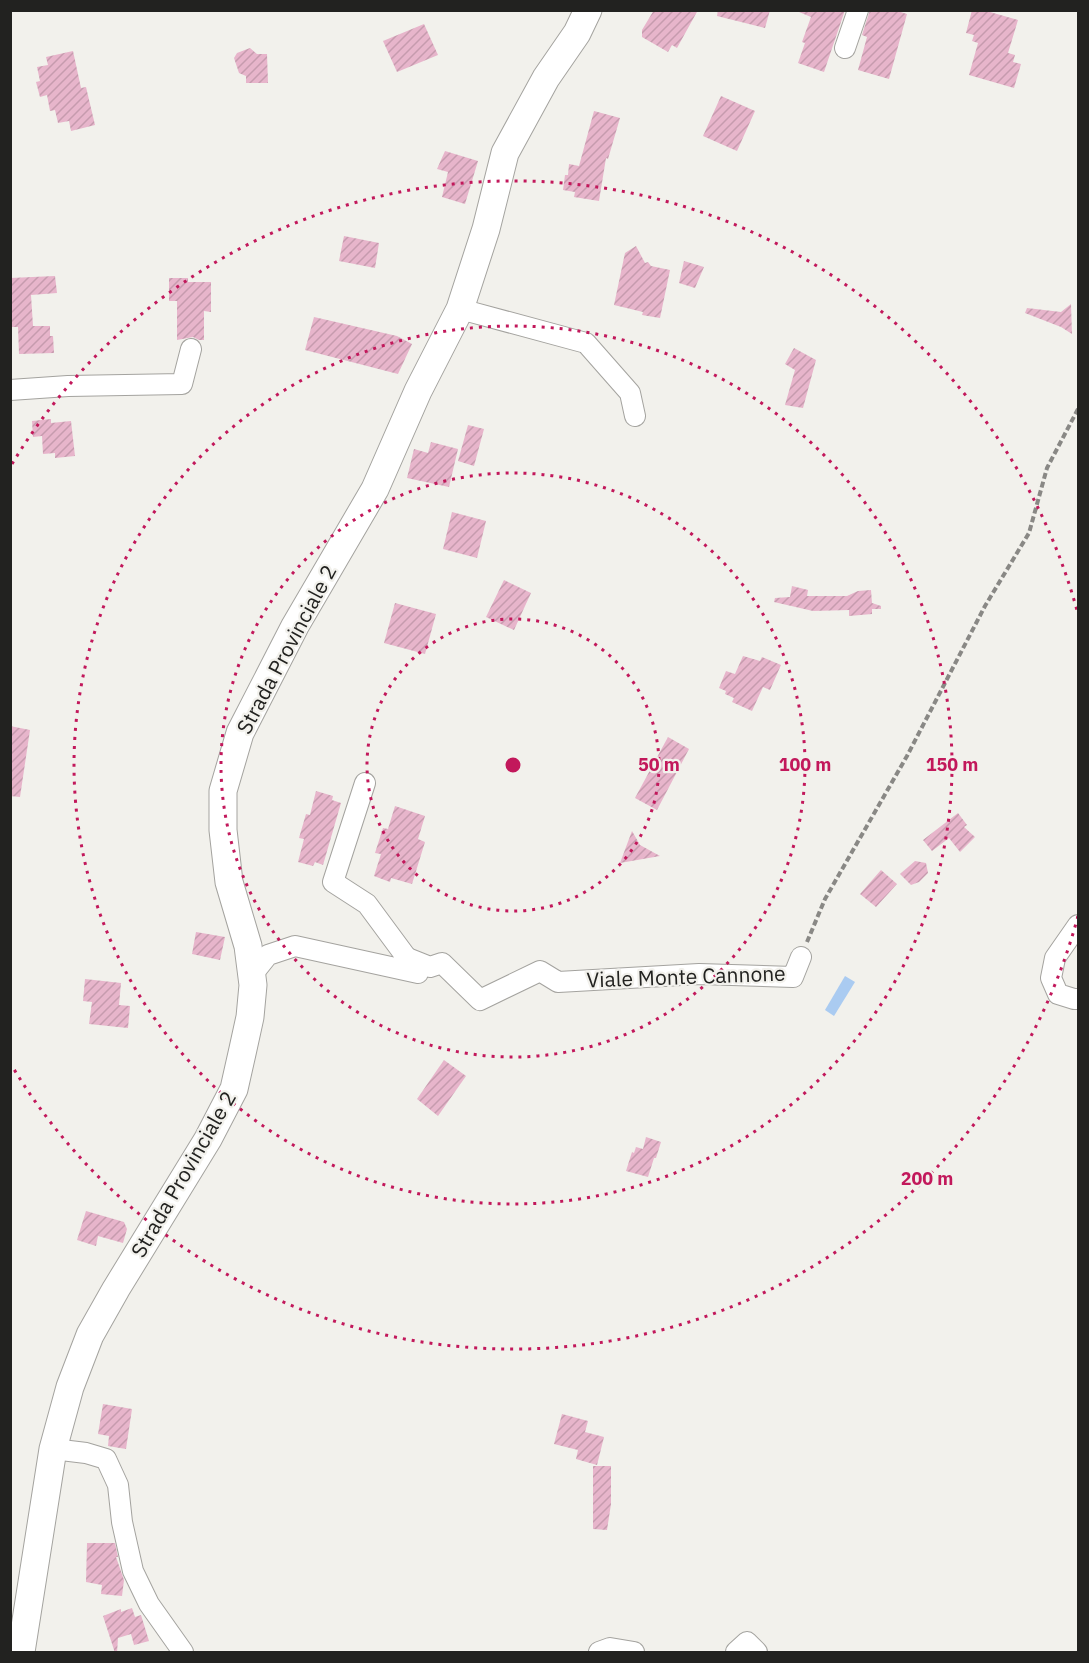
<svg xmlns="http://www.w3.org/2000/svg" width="1089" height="1663" viewBox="0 0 1089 1663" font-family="'IBM Plex Sans',sans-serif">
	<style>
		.water { fill: #aacbf1 }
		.building { fill: url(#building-hatch) }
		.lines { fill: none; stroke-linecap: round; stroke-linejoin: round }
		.street-casing { stroke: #a4a39f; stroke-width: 22 }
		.secondary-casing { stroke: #a4a39f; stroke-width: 29 }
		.path { stroke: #898885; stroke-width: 4; stroke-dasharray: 6 3; stroke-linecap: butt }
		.street { stroke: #fff; stroke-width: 20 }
		.secondary { stroke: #fff; stroke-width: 27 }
		.ring { fill: none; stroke: #c2185b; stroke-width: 3; stroke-dasharray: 3 6 }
		.labels { text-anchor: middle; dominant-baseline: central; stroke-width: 4.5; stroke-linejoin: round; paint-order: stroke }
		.street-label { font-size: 21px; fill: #222220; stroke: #f2f1ec }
		.centre { fill: #c2185b; stroke: #f2f1ec; stroke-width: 3 }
		.ring-label { font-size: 18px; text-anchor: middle; font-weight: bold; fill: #c2185b; stroke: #f2f1ec; stroke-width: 4.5; stroke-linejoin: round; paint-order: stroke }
	</style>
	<defs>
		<pattern id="building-hatch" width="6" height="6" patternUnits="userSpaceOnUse" patternTransform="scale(1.5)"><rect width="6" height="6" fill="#e7b5cb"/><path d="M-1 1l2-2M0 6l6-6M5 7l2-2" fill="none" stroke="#c69bae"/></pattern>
	</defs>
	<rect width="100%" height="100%" fill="#f2f1ec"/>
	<path class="water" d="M845,976L855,982L834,1016L825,1010Z"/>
	<g class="building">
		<path d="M654,10H698L677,48L672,45L668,52L642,37V30Z"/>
		<path d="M718,10H770L765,28L717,16Z"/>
		<path d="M800,10H845L824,72L798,63L805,43L802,42L811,17L799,12Z"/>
		<path d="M870,10H894L907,14L889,79L858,70L867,37L862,35Z"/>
		<path d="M972,10H983L1018,20L1008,53L1015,55L1013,62L1021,64L1014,88L969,75L978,43L972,41L974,35L966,33Z"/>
		<path d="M424,24L438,55L397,72L383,41Z"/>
		<path d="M250,48L257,54H267L268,83H246V76L239,73L234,58L237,53Z"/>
		<path d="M73,51L81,88L86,87L95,125L71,131L69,121L58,123L55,110L50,111L47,95L40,97L36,82L40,81L37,67L48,65L46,57Z"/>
		<path d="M721,96L755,111L737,151L703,136Z"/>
		<path d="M594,111L620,118L608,159L606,158L599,201L574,197L575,192L563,190L565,175H568L569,164L579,166Z"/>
		<path d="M445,151L478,161L465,204L442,197L448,172L437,169Z"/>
		<path d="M344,236L379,243L375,268L339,261Z"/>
		<path d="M636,246L645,263L648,262L651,266L670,270L660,318L642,315L643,312L614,305L625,253Z"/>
		<path d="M684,261L704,267L695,288L679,283Z"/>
		<path d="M55,276L57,293L31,295L33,326H50V336H53L54,353L19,354L18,327H10V278Z"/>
		<path d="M169,278H188V282H211V312L204,311V340H199L193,337L177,340V301H169Z"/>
		<path d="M1071,304L1072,334L1061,327L1025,313L1027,308L1061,312Z"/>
		<path d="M314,317L397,336L412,344L398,374L305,350Z"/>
		<path d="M794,348L816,360L803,408L785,405L795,370L785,364Z"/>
		<path d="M51,419V423L71,421L75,456L55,458V453L43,454L42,436L33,437L32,421Z"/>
		<path d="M468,425L484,429L474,466L458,461Z"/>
		<path d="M431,442L458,449L449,487L407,478L414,449L428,453Z"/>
		<path d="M452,512L486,521L477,558L443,549Z"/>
		<path d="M504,580L531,593L514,630L486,617Z"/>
		<path d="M792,586L808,590L807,596H847L858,591L871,590L872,603L881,606V609H872V614L849,616V610L813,611L774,602L775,598L790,597Z"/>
		<path d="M395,603L436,614L425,654L384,643Z"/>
		<path d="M743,656L760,661L762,657L781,665L770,690L763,687L752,711L732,702L734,698L725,694L726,691L719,688L726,671L735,674Z"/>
		<path d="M10,726L30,730L20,797L10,796Z"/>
		<path d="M668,737L689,749L657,810L635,798Z"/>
		<path d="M316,791L333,796L332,800L341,803L323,865L315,862L313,866L298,862L304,839L299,838L306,814L310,815Z"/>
		<path d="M395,806L425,816L418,839L425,842L412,884L391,878L390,882L374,876L381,854L375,853L383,828L388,829Z"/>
		<path d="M958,813L967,825L964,827L975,837L960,852L949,838L932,851L923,840Z"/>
		<path d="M632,831L640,845L660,856L620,863Z"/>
		<path d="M915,861L926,863L928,873L919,882L911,885L900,874Z"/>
		<path d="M881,870L897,884L876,907L860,894Z"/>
		<path d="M196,932L225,937L220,960L192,954Z"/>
		<path d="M85,979L121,983L119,1005L130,1006L128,1028L89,1024L92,1002L83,1001Z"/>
		<path d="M444,1060L466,1076L438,1116L417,1099Z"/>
		<path d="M646,1137L661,1142L656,1158H654L648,1177L626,1171L632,1152L634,1153L636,1147L643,1149Z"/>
		<path d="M86,1211L124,1222L127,1229L123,1243L98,1236L96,1246L77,1240Z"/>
		<path d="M103,1404L132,1409L126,1449L108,1446L109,1436L98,1434Z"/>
		<path d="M562,1414L588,1421L585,1432L604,1437L597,1465L576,1459L578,1450L554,1444Z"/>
		<path d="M593,1466H611V1504L607,1530L593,1529Z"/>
		<path d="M87,1543H115L118,1557H116L124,1580L122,1596L101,1594L102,1585L86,1582Z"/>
		<path d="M132,1608L135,1617L141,1615L149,1641L134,1645L131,1634L118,1638L117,1653H115L103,1616L121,1609V1612Z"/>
	</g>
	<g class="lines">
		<g class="street-casing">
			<g id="street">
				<path d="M845,48L858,10"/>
				<path d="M460,309L586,343L630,393L635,416"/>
				<path d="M10,390L68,386L182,384L191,349"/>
				<path d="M1078,925L1055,958L1051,978L1058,994L1074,999H1078"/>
				<path d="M405,957L430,967L442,963L480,1000L540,971L558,982L699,974L793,977L801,957"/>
				<path d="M252,975L268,955L295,946L418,973L367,904L333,882L365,783"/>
				<path d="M53,1449L86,1453L106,1459L118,1485L122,1522L133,1571L149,1604L183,1652"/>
				<path d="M599,1652L610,1648L634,1652"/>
				<path d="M736,1652L747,1642L757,1652"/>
			</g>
		</g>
		<g class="secondary-casing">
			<path id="secondary" d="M21,1652L53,1449L70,1387L90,1335L116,1289L208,1139L234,1089L243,1049L250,1017L253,985L248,946L229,882L223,830V791L240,733L295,626L375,489L418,391L460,309L486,229L505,153L546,78L577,33L588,10"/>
		</g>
		<path class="path" d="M807,942L825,899L907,756L985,606L1029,533L1047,468L1078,409"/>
		<use href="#street" class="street"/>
		<use href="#secondary" class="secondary"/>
	</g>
	<g class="ring">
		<circle cx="513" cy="765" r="146"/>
		<circle cx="513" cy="765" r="292"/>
		<circle cx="513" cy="765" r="439"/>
		<path d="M1078 916A585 585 0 0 1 12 1066M12 464A585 585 0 0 1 1078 614"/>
	</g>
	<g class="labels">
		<g class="street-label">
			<text transform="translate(286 649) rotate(-62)">Strada Provinciale 2</text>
			<text transform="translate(686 976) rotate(-2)">Viale Monte Cannone</text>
			<text transform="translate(183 1174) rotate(-60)">Strada Provinciale 2</text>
		</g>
	</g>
	<circle cx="513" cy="765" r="9" class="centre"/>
	<g class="ring-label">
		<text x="659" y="771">50 m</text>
		<text x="805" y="771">100 m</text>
		<text x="952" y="771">150 m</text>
		<text x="927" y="1185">200 m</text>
	</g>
	<rect width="1089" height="1663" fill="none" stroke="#222220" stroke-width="24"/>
</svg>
